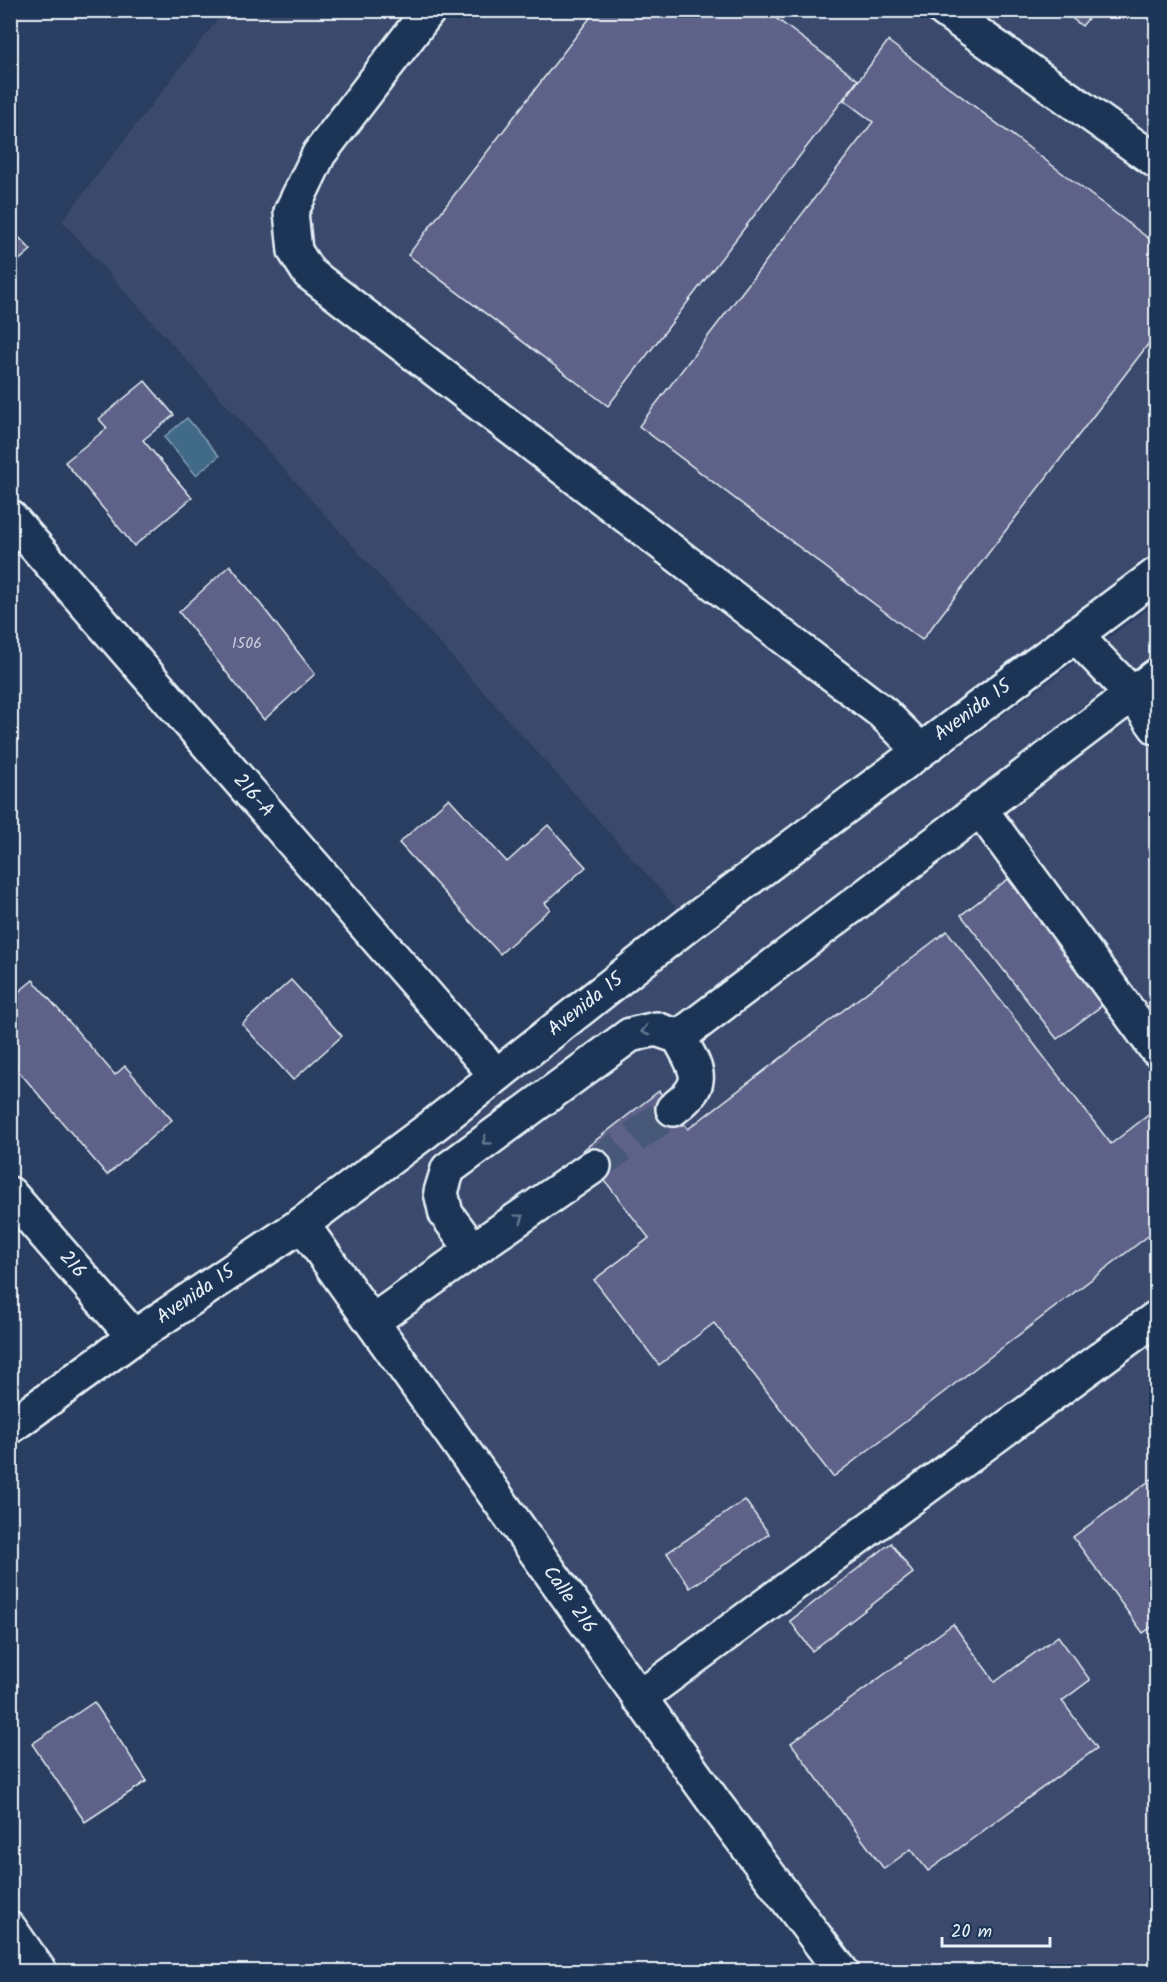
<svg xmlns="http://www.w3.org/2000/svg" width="1167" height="1982" viewBox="0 0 1167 1982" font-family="Kalam,sans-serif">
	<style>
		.built { fill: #3a496d }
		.water { fill: #406a87; stroke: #83a0b4; stroke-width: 1.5 }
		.building { fill: #5e6288; stroke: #e8f1f8; stroke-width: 1.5 }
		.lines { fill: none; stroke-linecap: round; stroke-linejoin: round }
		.minor-tunnel { stroke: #465978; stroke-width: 33; stroke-dasharray: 33 16; stroke-linecap: butt }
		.minor-casing { stroke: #e8f1f8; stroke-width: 38 }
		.minor { stroke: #1d3557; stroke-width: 33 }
		.oneway { stroke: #64778f }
		.labels { text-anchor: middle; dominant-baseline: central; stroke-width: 4.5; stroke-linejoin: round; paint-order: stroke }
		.number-label { font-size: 16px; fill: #c6cddc }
		.street-label { font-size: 20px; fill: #e8f1f8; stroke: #1d3557 }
	</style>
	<rect width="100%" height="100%" fill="#2a3e61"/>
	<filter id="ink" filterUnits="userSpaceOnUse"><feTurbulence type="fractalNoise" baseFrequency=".0167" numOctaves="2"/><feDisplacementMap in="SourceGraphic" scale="12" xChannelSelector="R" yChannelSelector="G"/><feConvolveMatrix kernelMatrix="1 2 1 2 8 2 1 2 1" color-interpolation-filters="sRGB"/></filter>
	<g filter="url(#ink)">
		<g class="built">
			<path d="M224,11H1156V575L690,923L62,221Z"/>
			<path d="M1156,603V1971H842L312,1237L700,937Z"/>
		</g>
		<path class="water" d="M187,418L219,456L196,475L164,437Z"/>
		<g class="building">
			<path d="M596,10H765L858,80L608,406L408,255Z"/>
			<path d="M1061,10H1095L1082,26Z"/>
			<path d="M888,41L1156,244V334L922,640L639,426L873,122L844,100Z"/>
			<path d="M10,228L31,250L10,268Z"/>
			<path d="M145,381L174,415L143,440L192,498L134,546L65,462L107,428L99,419Z"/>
			<path d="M230,565L315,674L264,720L179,612Z"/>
			<path d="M449,798L507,862L548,825L586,867L545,903L550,909L500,954L399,843Z"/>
			<path d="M1008,879L1104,1004L1057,1039L961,915Z"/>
			<path d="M947,931L1111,1144L1156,1109V1230L833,1477L714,1323L659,1365L594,1280L649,1238L582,1151L659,1091L688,1129Z"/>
			<path d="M33,980L115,1075L125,1066L172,1120L107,1175L10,1061V999Z"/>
			<path d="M291,980L342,1036L293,1080L242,1024Z"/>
			<path d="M1156,1476V1624L1143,1633L1073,1537Z"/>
			<path d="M745,1500L769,1534L690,1588L667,1553Z"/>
			<path d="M891,1543L913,1573L812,1651L790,1621Z"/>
			<path d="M953,1624L995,1682L1058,1636L1090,1680L1062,1701L1097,1748L928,1871L911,1849L884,1869L791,1743Z"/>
			<path d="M94,1702L147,1781L85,1822L32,1744Z"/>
		</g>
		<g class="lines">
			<path class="minor-tunnel" d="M594,1166L673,1109"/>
			<g class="minor-casing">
				<g id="minor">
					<path d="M429,10L319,154L291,212L295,251L309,273L883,713L920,750"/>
					<path d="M944,10L1156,161"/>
					<path d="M10,517L496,1075"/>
					<path d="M1075,635L1133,695L1156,727"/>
					<path d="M980,809L1156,1049"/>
					<path d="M679,1037L1156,676"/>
					<path d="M594,1166L473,1250L446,1214L441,1192L448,1169L630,1035L656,1029L679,1037C697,1071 709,1082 673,1109"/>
					<path d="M10,1194L134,1337"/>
					<path d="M302,1224L717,1806L842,1972"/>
					<path d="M373,1321L473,1250"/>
					<path d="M10,1427L134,1337L302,1224L425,1132L690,923L1156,575"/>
					<path d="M639,1698L1156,1318"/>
					<path d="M10,1929L40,1972"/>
				</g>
			</g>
			<use href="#minor" class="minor"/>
		</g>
		<defs><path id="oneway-chevron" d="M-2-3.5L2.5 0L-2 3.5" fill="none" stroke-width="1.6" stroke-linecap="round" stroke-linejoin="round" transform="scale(1.5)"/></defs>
		<g class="oneway">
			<use href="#oneway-chevron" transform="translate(645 1031) rotate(167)"/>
			<use href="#oneway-chevron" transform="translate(486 1141) rotate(144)"/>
			<use href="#oneway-chevron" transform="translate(520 1218) rotate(-35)"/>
		</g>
	</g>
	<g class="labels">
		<g class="number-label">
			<text x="247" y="643">1506</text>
		</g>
		<g class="street-label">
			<text transform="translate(973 711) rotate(-36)">Avenida 15</text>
			<text transform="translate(253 796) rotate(49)">216-A</text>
			<text transform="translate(586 1005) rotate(-38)">Avenida 15</text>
			<text transform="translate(72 1265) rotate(49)">216</text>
			<text transform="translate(196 1295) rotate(-34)">Avenida 15</text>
			<text transform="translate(569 1600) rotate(55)">Calle 216</text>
		</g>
	</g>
	<rect width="1167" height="1982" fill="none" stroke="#1d3557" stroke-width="36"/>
	<rect x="18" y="18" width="1131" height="1946" fill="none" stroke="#e8f1f8" stroke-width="2" filter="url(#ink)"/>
	<path d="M942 1937v9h108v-9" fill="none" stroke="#e8f1f8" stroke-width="3"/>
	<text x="951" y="1937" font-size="18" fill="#e8f1f8" stroke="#1d3557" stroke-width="4.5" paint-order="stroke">20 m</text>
</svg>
